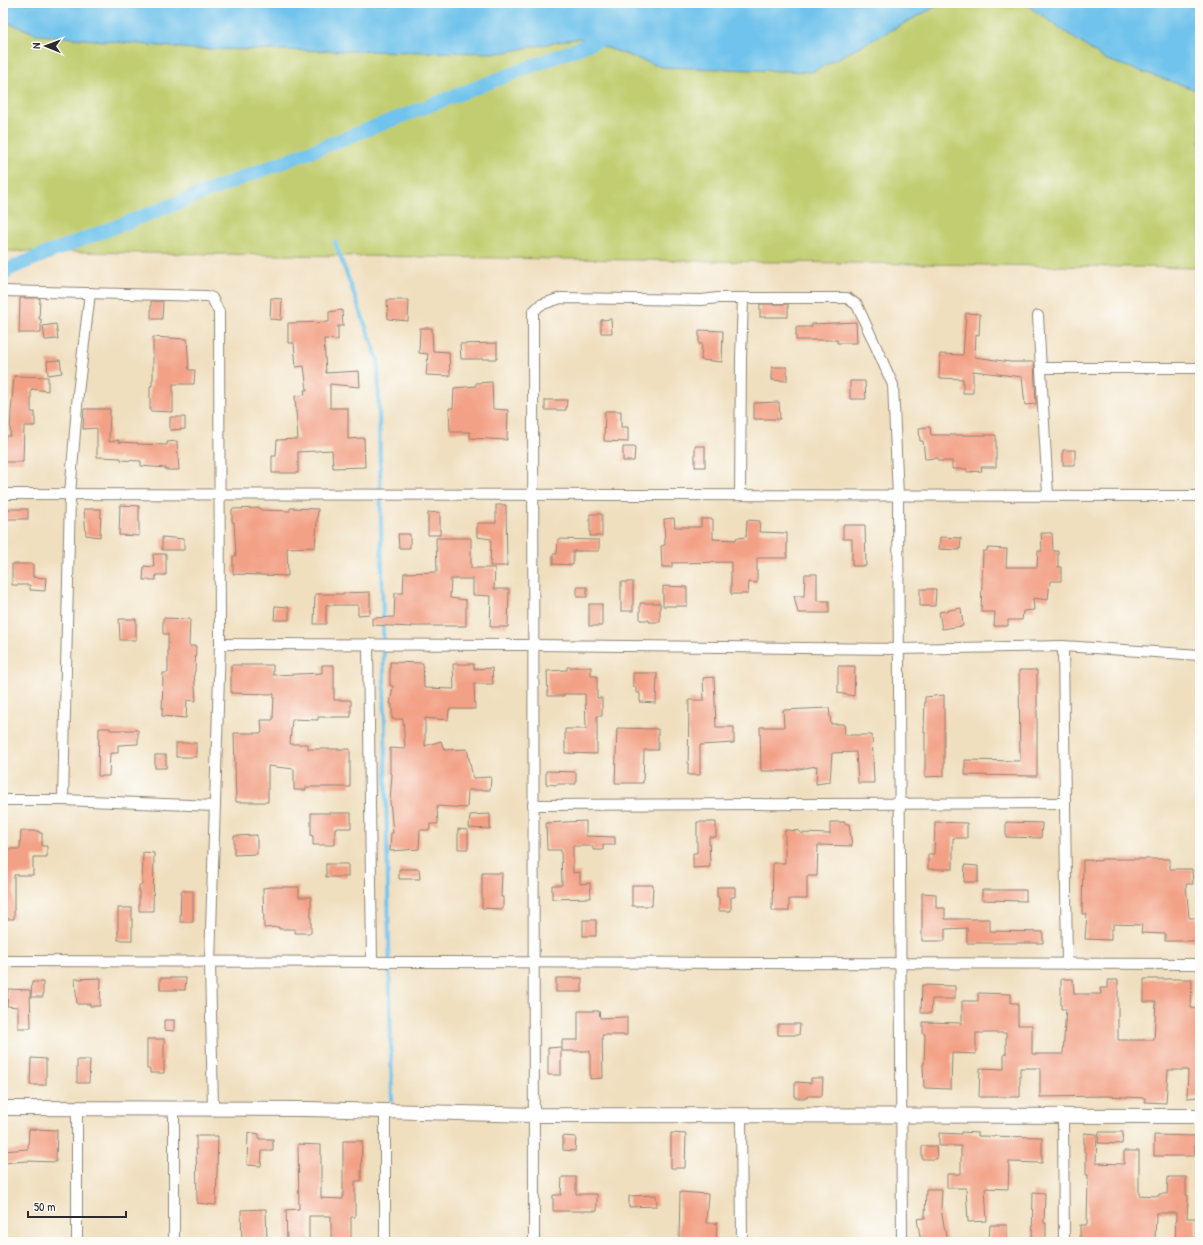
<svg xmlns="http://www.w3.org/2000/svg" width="1203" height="1245" viewBox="0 0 1203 1245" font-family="'Patrick Hand',sans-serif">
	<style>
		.green { fill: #c1cd6f; stroke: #767c4d }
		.water { fill: #70c3ec; stroke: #4e778c }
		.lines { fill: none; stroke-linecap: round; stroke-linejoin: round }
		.stream { stroke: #70c3ec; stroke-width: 4 }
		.canal { stroke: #70c3ec; stroke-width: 14 }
		.building { fill: #f3a186 }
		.street-casing { stroke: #8e8575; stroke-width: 12 }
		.secondary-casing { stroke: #8e8575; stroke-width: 16 }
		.street { stroke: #fff; stroke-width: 10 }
		.secondary { stroke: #fff; stroke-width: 14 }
	</style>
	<rect width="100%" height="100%" fill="#fdfcf7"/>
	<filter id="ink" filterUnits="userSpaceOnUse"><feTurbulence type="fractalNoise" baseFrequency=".025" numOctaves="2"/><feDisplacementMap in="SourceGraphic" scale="8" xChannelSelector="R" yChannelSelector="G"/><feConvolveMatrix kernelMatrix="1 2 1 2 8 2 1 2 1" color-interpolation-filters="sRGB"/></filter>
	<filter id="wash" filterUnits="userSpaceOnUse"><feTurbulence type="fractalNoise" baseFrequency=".012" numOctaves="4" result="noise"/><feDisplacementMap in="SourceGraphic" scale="16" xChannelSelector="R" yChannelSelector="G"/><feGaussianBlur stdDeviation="0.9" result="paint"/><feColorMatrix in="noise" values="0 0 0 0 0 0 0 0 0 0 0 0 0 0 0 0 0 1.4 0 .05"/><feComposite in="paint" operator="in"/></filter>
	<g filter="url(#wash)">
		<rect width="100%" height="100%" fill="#f0dfbf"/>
		<path class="green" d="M3,3H1200V268L3,251Z"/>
		<g class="water">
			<path d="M3,3H638L678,16L711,3H943L812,72L661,67L579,38L500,53L193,49L40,35L3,21Z"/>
			<path d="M1024,3H1200V91L1104,59Z"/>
		</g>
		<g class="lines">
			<path class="stream" d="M335,242L378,360L392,1101"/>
			<g class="canal">
				<path d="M652,20L695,3"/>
				<path d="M3,276L9,269L45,254L610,36"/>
			</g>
		</g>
		<g id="blocks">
			<g class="building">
				<path d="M20,298H40L39,319H41V333H19Z"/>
				<path d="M271,298L282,299L281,320L270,319Z"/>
				<path d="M387,300H409L408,321L388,319Z"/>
				<path d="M151,301H163L162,319H151Z"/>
				<rect x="760" y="304" width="28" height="13"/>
				<path d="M342,310L343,326H338V340L324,339L326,373L359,371L360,387L330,384V408H348V439L364,438L365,467L333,468L332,450L298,452V473H272V456H276L277,440L298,439L295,396L305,395L304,390H307L304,366L296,367L294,343H288V323L329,322V312Z"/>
				<path d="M966,313L980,314L979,335L976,334L975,357L1010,362H1034L1036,404L1025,405L1022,377L973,371V393H963V379L939,378L940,354L963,355Z"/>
				<path d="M611,319L612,333H601V320Z"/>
				<path d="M856,322L857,343H837V340H796V327H812V324Z"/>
				<path d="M56,324L58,339L45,340L43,326Z"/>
				<path d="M420,328H432L433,351L449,352L450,376L426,375L428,354L419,353Z"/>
				<path d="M699,330L723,331L722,362L701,360L702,344H699Z"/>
				<path d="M153,337L187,339L189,370H195L194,384H173V412L150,411V386H152V380H153Z"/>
				<path d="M497,343V359H461L460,344Z"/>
				<path d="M60,360L62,373L48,375L47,361Z"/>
				<path d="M772,367H787V381L772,380Z"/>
				<path d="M14,376L48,377V391L31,389V412H35V426H24L23,462H3V436H10L11,412Z"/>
				<path d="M850,381H865L866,399H850Z"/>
				<path d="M492,382L493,409L508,410L507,440L470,438V432H450L449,408H453L454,388L476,386V383Z"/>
				<path d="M545,400H567L566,410H545Z"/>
				<path d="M779,402L780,419H754V403Z"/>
				<path d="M84,409H110L109,442L119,440L118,442L138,443L137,444L167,445V442L177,441L179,470H166V468L141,466V461L121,460V458L97,457V428L83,429Z"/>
				<path d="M605,411H621V427H628V442L604,441Z"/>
				<path d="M170,417H185V429L170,430Z"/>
				<path d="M930,427L931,435H996V467H981L982,471L967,472V469H952V461H938V458L925,459L923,441H920L919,428Z"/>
				<rect x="695" y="446" width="10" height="21"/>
				<path d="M623,447H635L634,461H623Z"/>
				<rect x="1063" y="450" width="12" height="15"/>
				<path d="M120,505L139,506V536L119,535Z"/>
				<path d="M496,505H506L507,566H490L491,539L477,537V523H496Z"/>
				<path d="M261,508V510L290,511V508L318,509L315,547L287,548L288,576L233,574V556H236L234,522H232V509Z"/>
				<rect x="3" y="509" width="25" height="10"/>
				<path d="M84,509H101L100,537L86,535Z"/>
				<path d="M440,512V535H428V513Z"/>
				<rect x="590" y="514" width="12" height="22"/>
				<path d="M674,518L675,527H701V519H713V539L736,540V538L746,537L747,520L760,521L759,532L787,533V558H757V583L749,582L748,594H731V562L672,563V567H662L661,546L665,545L664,519Z"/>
				<path d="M843,525H865L866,566H852V539H843Z"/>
				<path d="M1041,533H1052L1053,551H1058V567H1061V581H1050L1048,600L1033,598L1034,610L1023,611L1022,620H1008V626H994L995,612H981L983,551H987V548L1007,549L1006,567H1037L1038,551H1042Z"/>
				<path d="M398,534H410V548H399Z"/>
				<path d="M162,537L184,539V550H162Z"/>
				<path d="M940,537L961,538L960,550L939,549Z"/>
				<path d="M436,538H471V568H495L494,589H509L508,627H490L491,596L473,595V579H451L450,598L466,600V626H411L412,627L372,625V618L394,617L395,593H403L404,573L437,572Z"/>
				<path d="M558,539L599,540V551H573V565L553,564V554H557Z"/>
				<path d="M153,554H166V575H156V580H143L144,566L154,567Z"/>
				<path d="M12,564H33V577L46,578L45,591L30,590V585H12Z"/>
				<path d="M805,574H817V601H829V613H798L794,596H804Z"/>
				<rect x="621" y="582" width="12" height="29"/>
				<path d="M663,586L687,587V606H663Z"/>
				<rect x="577" y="587" width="10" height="10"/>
				<path d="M920,589H936L935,606H920Z"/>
				<path d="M370,592V614L358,615V605H326V624H314L315,594H343V593Z"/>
				<path d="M640,603H660V622H649V620H640Z"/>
				<rect x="589" y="604" width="13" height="22"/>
				<path d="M275,606L289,607V620H274Z"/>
				<path d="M961,608L963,626L942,629L939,612Z"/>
				<path d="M163,618L190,619L189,646H196L195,672H194L196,701L187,700L186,718L162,716L163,673H168V634H163Z"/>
				<path d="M119,619H136V640H120Z"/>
				<path d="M390,662L423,663L424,688L454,689L453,664H474V669L492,668L493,684H474L475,709H449L448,720L425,718V746L441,741L444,750L467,749L473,778L491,777L490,790H468L467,808L437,806L438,824H430V830H420L419,849L390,851L391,833H393L390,801L392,774H390V748L405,749L403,719H392V704H390L393,686H390Z"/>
				<path d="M231,665H273V675L322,673V665H334V700H351V717H318V720L292,719L290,744H308V749H350V787H306V790H294V769L268,766V802H236L234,733H262L261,720H273L274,694L231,693Z"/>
				<path d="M838,666H855L854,696L838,693Z"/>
				<path d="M567,667H591V676H597V698H602V716H597V754L565,753V729H586L585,694H564V696H548L547,671L567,670Z"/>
				<path d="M1019,670H1037V776L965,775V760L1020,761Z"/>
				<path d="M633,673H657L656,703L640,702V693H636V687H633Z"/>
				<path d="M714,677L716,727H734V743L700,745V775H688L689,700H704L703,678Z"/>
				<path d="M944,695V776L925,777V732H924L925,697Z"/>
				<path d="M829,708L831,724H844L845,735H872L874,783H858L856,752L832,753L830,782L816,784L817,766L787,771H761L760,727H784L783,710Z"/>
				<path d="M99,728H110V730H138V744L118,745V753H110L109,776H98Z"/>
				<path d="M617,728L658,729V750H644L643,783H615Z"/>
				<rect x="176" y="743" width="20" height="14"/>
				<rect x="155" y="755" width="11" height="13"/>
				<path d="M546,771L576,772V784H557V785L546,784Z"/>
				<path d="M311,813H351V828H335V845H313V836H311Z"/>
				<path d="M490,814V829L469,828L470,815Z"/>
				<path d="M586,821V836L615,837V845H603V850H593V846H573V873L580,872V884L590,883L591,898L552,899V885H562L561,850H547L546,823Z"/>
				<path d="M697,822H716V837H709L710,867L693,868V853H697Z"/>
				<path d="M830,822H845V824H849L852,846L818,845L817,876H807V899H789V911H772L773,863H785V830L800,831V833L830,834Z"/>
				<path d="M935,822L967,823V838H953V869H928V854H934Z"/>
				<path d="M1006,822L1042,823L1041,838L1006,837Z"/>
				<path d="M458,829L468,830V849H458Z"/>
				<path d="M21,831H39V833H42V846H47V857H33V875H14V919H3V849H20Z"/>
				<path d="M257,835V854L234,855V836Z"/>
				<path d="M143,852L154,853L153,911H139V885H142Z"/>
				<path d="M1101,859H1170V869H1192L1193,884H1186L1189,918H1197L1198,941H1165V934L1141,933L1142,925L1113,924V930H1111V940L1085,939L1087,914H1082L1083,860L1101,861Z"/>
				<rect x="326" y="864" width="22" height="13"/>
				<path d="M965,865L978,866V882H964Z"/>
				<path d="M399,869H419L420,879H399Z"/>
				<path d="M482,873H502L501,897H503V909L482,908Z"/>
				<path d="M632,885H653L652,906H632Z"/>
				<path d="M271,887H299V897H311V933H295V929H279V927L264,928L263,888Z"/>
				<path d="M717,887H735V897H731V911H719V897H717Z"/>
				<path d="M982,890H1026V901L982,900Z"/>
				<path d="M181,891H193V922H180Z"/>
				<path d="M922,893L936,894V908H945V919H990V931L1043,932V943H967V928L945,929V941H922Z"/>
				<rect x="118" y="908" width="14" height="32"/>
				<rect x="583" y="920" width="13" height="16"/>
				<path d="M101,978L100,1006H90V1004H77L75,979Z"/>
				<path d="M160,978H186L185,990H160Z"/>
				<rect x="556" y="978" width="26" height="14"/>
				<path d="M1061,979H1073L1074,994H1101L1100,988H1108V980H1118V1040H1154L1156,1002H1144V979H1192L1191,1008L1200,1009V1097L1187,1098L1188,1070H1168L1166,1103L1145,1102V1098L1106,1096L1040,1097V1068H1020V1097H979L980,1068L1004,1069V1054H1006V1033H976V1054L952,1053L951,1089L924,1088L923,1064H924L925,1034H923V1022L962,1023V1001H978V993L1011,994V1003H1018V1025H1032V1054H1063L1066,1009H1061Z"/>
				<path d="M32,982H43V997H31Z"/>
				<path d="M922,985L955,986V999H932L931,1013H921Z"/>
				<path d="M8,989L30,990L31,1028H18V1007L7,1006Z"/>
				<path d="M578,1011H599L600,1018L627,1017V1035H602L603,1078L590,1079V1051H562V1040H578Z"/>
				<path d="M164,1020H174V1031L164,1030Z"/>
				<path d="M778,1024H800L799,1035H778Z"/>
				<path d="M147,1039H164V1073H150V1069H147Z"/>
				<path d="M561,1047V1075H548V1048Z"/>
				<path d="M31,1058L46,1059V1085H30Z"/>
				<path d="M77,1060H90L89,1083H77Z"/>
				<path d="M811,1078H823L822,1096H807V1098H795V1082L811,1083Z"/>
				<path d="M29,1129L57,1130L56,1162L26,1161L4,1163L3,1151L28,1149Z"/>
				<path d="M248,1132L259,1134V1139H273V1151H262L261,1166L247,1165Z"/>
				<path d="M961,1132L978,1133V1136L1042,1137V1163L1009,1162L1008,1189L985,1188L987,1221L968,1222L966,1188H947V1174H961V1146H939V1133L961,1134Z"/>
				<path d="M1099,1132H1123L1122,1144L1098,1143Z"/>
				<path d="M671,1133L686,1134L685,1168H671Z"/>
				<path d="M1084,1133L1097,1134L1096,1163L1124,1164V1151H1139V1195L1159,1196V1194H1167L1168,1177H1186V1195H1188L1187,1218H1196V1242H1175L1176,1213H1156L1155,1242H1080V1225H1087L1088,1175H1086V1153L1084,1152Z"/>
				<path d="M1154,1135L1195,1136V1156H1154Z"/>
				<path d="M196,1136H218L216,1205L197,1203Z"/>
				<path d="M563,1136L576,1137L575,1151L563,1150Z"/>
				<path d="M343,1141H362L361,1181H355V1217H351V1242H331V1216H309V1242H287L286,1210L299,1209L298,1144L321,1145V1198L343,1199Z"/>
				<path d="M922,1146H936L937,1159H922Z"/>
				<path d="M562,1177H576V1194H597V1211H553V1195H561Z"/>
				<path d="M926,1189H942L941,1209L947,1242H921L917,1219L925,1218Z"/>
				<path d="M680,1192L708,1194L706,1223H717L716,1242H679Z"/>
				<path d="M1033,1192L1045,1193L1044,1223H1046V1242H1032Z"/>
				<path d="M656,1195L657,1206L629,1207V1196Z"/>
				<path d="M266,1209L267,1242H242L241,1210Z"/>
				<path d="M990,1225H1007V1242H989Z"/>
			</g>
		</g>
	</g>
	<g filter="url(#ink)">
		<use href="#blocks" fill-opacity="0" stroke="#8e8575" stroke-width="1"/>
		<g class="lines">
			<g class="street-casing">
				<g id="street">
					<path d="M3,291L207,296L212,298L219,312L220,644L210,962L213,1109"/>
					<path d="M1038,316L1048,495"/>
					<path d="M1041,368H1200"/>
					<path d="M3,494L1200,496"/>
					<path d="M740,495L741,357L743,299"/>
					<path d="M220,644L533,645L899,649L1063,646L1200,655"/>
					<path d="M368,644L372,962"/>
					<path d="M1063,646L1067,964"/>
					<path d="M3,800H63L215,806"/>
					<path d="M63,800L70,495L78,393L90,293"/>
					<path d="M533,805L1065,803"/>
					<path d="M3,961L1200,964"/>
					<path d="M385,1110V1242"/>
					<path d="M741,1115L742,1242"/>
					<path d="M1063,1116L1064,1242"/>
					<path d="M77,1242V1109"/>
					<path d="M174,1242V1109"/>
					<path d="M534,1242L533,312L540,305L561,298L702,300L718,298H847L857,305L881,358L893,385L898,496L902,1242"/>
				</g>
			</g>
			<g class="secondary-casing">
				<path id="secondary" d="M3,1108L308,1109L534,1115L1200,1116"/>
			</g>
			<use href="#street" class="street"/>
			<use href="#secondary" class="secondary"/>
		</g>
	</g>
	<rect width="1203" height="1245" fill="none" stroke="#fdfcf7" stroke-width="16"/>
	<g transform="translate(46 46) rotate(271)" stroke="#fdfcf7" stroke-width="3" paint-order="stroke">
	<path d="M0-3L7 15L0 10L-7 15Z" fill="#2b2b2b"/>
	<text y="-6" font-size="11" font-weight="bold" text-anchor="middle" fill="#2b2b2b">N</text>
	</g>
	<path d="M28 1211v6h98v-6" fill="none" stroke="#2b2b2b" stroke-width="2"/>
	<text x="34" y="1211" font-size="12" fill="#2b2b2b" stroke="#fdfcf7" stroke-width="3" paint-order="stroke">50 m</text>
</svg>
